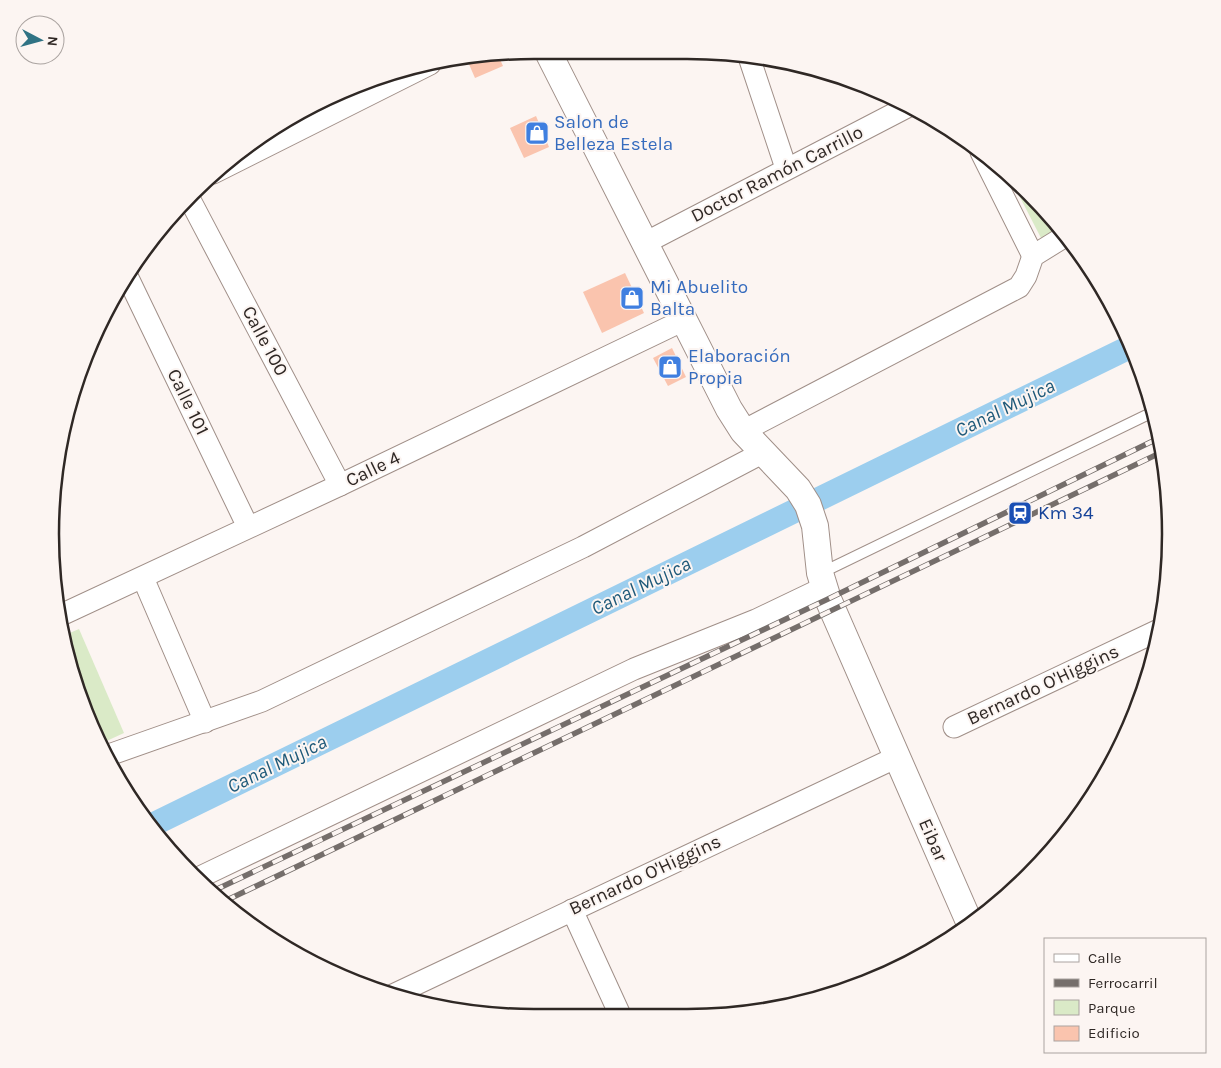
<svg xmlns="http://www.w3.org/2000/svg" width="1221" height="1068" viewBox="0 0 1221 1068" font-family="Karla,sans-serif">
	<style>
		.green { fill: #daeac7 }
		.lines { fill: none; stroke-linecap: round; stroke-linejoin: round }
		.canal { stroke: #9cceee; stroke-width: 24 }
		.building { fill: #fac4ae }
		.service-casing { stroke: #a08f88; stroke-width: 12 }
		.minor-casing { stroke: #a08f88; stroke-width: 23 }
		.tertiary-casing { stroke: #a08f88; stroke-width: 28 }
		.service { stroke: #fff; stroke-width: 10 }
		.minor { stroke: #fff; stroke-width: 21 }
		.tertiary { stroke: #fff; stroke-width: 26 }
		.rail-casing { stroke: #756e6b; stroke-width: 5.5 }
		.rail { stroke: #fcf5f2; stroke-width: 4; stroke-dasharray: 11; stroke-linecap: butt }
		.labels { text-anchor: middle; dominant-baseline: central; stroke-width: 4; stroke-linejoin: round; paint-order: stroke }
		.shop-label { font-size: 19px; fill: #366cbe; stroke: #fcf5f2; text-anchor: start }
		.street-label { font-size: 19px; fill: #2f2825; stroke: #fcf5f2 }
		.transit-label { font-size: 19px; fill: #164399; stroke: #fcf5f2; text-anchor: start }
		.water-label { font-size: 20px; font-style: italic; fill: #1e5979; stroke: #fcf5f2 }
		.rim { fill: none; stroke: #2f2825; stroke-width: 2.5 }
	</style>
	<rect width="100%" height="100%" fill="#fcf5f2"/>
	<g class="green">
		<path d="M1006,170L1060,228L1041,238Z"/>
		<path d="M79,629L124,733L100,744L76,689L65,635Z"/>
	</g>
	<g class="lines">
		<path class="canal" d="M150,826L1132,346"/>
	</g>
	<g class="building">
		<path d="M498,55L503,66L475,78L468,62L480,57Z"/>
		<path d="M536,116L549,147L524,158L510,128Z"/>
		<path d="M625,273L644,313L602,333L583,292Z"/>
		<path d="M672,348L686,377L668,386L653,358Z"/>
	</g>
	<g class="lines">
		<g class="service-casing">
			<path id="service" d="M821,573L1153,412"/>
		</g>
		<g class="minor-casing">
			<g id="minor">
				<path d="M748,54L786,168"/>
				<path d="M981,152L1033,256"/>
				<path d="M213,173L430,64"/>
				<path d="M189,198L340,485"/>
				<path d="M645,243L909,106"/>
				<path d="M128,278L248,527"/>
				<path d="M743,431L1019,287L1026,276L1033,256L1067,235"/>
				<path d="M143,578L205,722"/>
				<path d="M61,615L340,485L684,320"/>
				<path d="M954,727L1159,630"/>
				<path d="M106,756L262,701L583,547L762,453"/>
				<path d="M198,878L634,669L756,620L825,587"/>
				<path d="M572,910L621,1017"/>
				<path d="M393,995L897,757"/>
			</g>
		</g>
		<g class="tertiary-casing">
			<path id="tertiary" d="M547,50L729,409L743,431L798,489L808,505L815,526L820,573L828,599L970,924"/>
		</g>
		<use href="#service" class="service"/>
		<use href="#minor" class="minor"/>
		<use href="#tertiary" class="tertiary"/>
		<g class="rail-casing">
			<g id="rail">
				<path d="M213,891L828,599L1159,438"/>
				<path d="M225,901L1162,452"/>
			</g>
		</g>
		<use href="#rail" class="rail"/>
	</g>
	<defs>
		<g id="shop-square" transform="scale(1.25)"><rect x="-9" y="-9" width="18" height="18" rx="4" fill="#3f7fe0" stroke="#fcf5f2"/><path d="M-5-2.5h2.3a2.7 3.5 0 0 1 5.4 0H5L5.5 6h-11ZM-1.5-2.5h3a1.5 2.3 0 0 0-3 0Z" fill="#fff"/></g>
		<g id="station-square" transform="scale(1.25)"><rect x="-9" y="-9" width="18" height="18" rx="4" fill="#1a4fb4" stroke="#fcf5f2"/><path d="M-3-6H3Q5-6 5-4V2Q5 4 3 4L4.5 6H3L1.5 4h-3L-3 6H-4.5L-3 4Q-5 4-5 2V-4Q-5-6-3-6ZM-3.5-4v3h7v-3ZM-3.5 1v1.5H-2V1ZM2 1v1.5H3.5V1Z" fill="#fff"/></g>
	</defs>
	<g fill-rule="evenodd">
		<use href="#shop-square" x="537" y="133"/>
		<use href="#shop-square" x="632" y="298"/>
		<use href="#shop-square" x="670" y="367"/>
		<use href="#station-square" x="1020" y="513"/>
	</g>
	<g class="labels">
		<g class="shop-label">
			<text x="554" y="122">Salon de<tspan x="554" dy="22">Belleza Estela</tspan></text>
			<text x="650" y="287">Mi Abuelito<tspan x="650" dy="22">Balta</tspan></text>
			<text x="688" y="356">Elaboración<tspan x="688" dy="22">Propia</tspan></text>
		</g>
		<g class="street-label">
			<text transform="translate(777 174) rotate(-27)">Doctor Ramón Carrillo</text>
			<text transform="translate(265 341) rotate(62)">Calle 100</text>
			<text transform="translate(188 402) rotate(64)">Calle 101</text>
			<text transform="translate(373 469) rotate(-26)">Calle 4</text>
			<text transform="translate(1043 685) rotate(-25)">Bernardo O'Higgins</text>
			<text transform="translate(933 840) rotate(66)">Eibar</text>
			<text transform="translate(645 875) rotate(-25)">Bernardo O'Higgins</text>
		</g>
		<g class="transit-label">
			<text x="1038" y="513">Km 34</text>
		</g>
		<g class="water-label">
			<text transform="translate(1005 408) rotate(-26)">Canal Mujica</text>
			<text transform="translate(641 586) rotate(-26)">Canal Mujica</text>
			<text transform="translate(277 764) rotate(-26)">Canal Mujica</text>
		</g>
	</g>
	<path d="M0 0H1221V1068H0ZM534 59H687A475 475 0 0 1 1162 534V534A475 475 0 0 1 687 1009H534A475 475 0 0 1 59 534V534A475 475 0 0 1 534 59Z" fill="#fcf5f2" fill-rule="evenodd"/>
	<path class="rim" d="M534 59H687A475 475 0 0 1 1162 534V534A475 475 0 0 1 687 1009H534A475 475 0 0 1 59 534V534A475 475 0 0 1 534 59Z"/>
	<rect x="1044" y="938" width="162" height="115" fill="#fcf5f2" stroke="#aaa3a0"/>
	<rect x="1054" y="954" width="25" height="8" fill="#ffffff" stroke="#aaa3a0"/>
	<text x="1088" y="963" font-size="15" fill="#2f2825">Calle</text>
	<rect x="1054" y="979" width="25" height="8" fill="#756e6b" stroke="#aaa3a0"/>
	<text x="1088" y="988" font-size="15" fill="#2f2825">Ferrocarril</text>
	<rect x="1054" y="1000" width="25" height="15" fill="#daeac7" stroke="#aaa3a0"/>
	<text x="1088" y="1013" font-size="15" fill="#2f2825">Parque</text>
	<rect x="1054" y="1026" width="25" height="15" fill="#fac4ae" stroke="#aaa3a0"/>
	<text x="1088" y="1038" font-size="15" fill="#2f2825">Edificio</text>
	<g transform="translate(40 40) rotate(96)"><circle r="24" fill="#fcf5f2" stroke="#aaa3a0"/>
	<path d="M0-4L9 19L0 12L-9 19Z" fill="#307384"/>
	<text y="-8" font-size="14" font-weight="bold" text-anchor="middle" fill="#2f2825">N</text>
	</g>
</svg>
